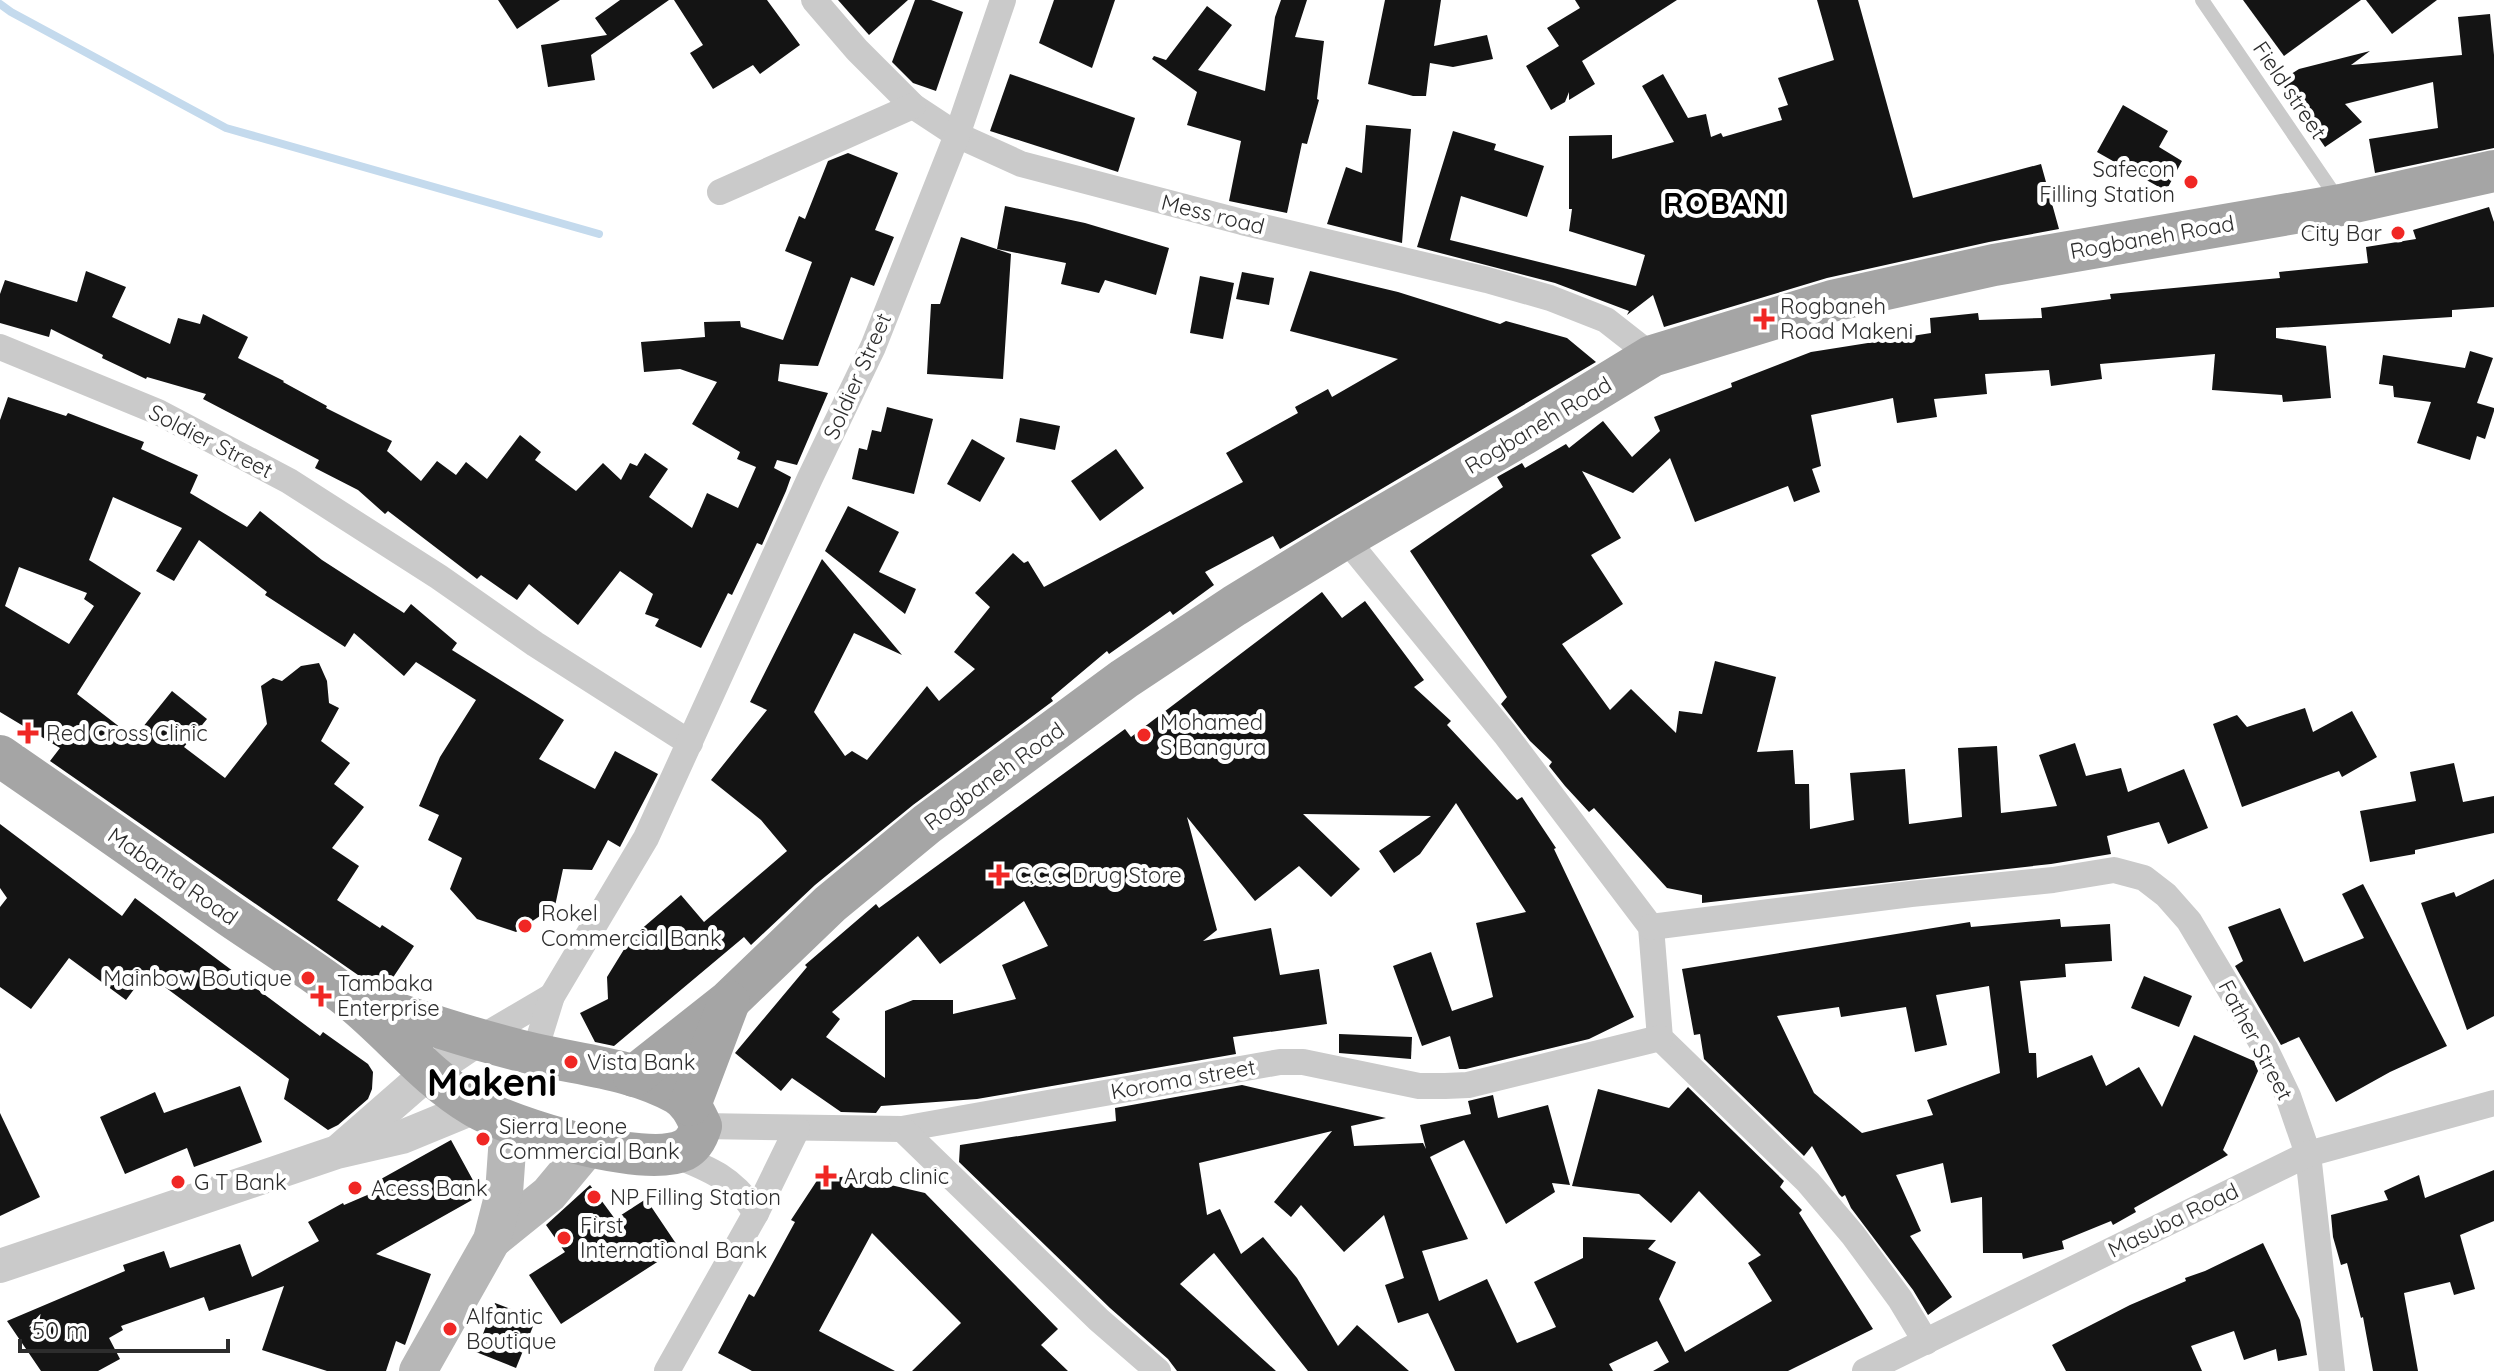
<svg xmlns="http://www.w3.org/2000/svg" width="2494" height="1371" viewBox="0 0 2494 1371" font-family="Quicksand,sans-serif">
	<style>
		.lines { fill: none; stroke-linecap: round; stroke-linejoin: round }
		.stream { stroke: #c4daed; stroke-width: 8 }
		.building { fill: #141414; fill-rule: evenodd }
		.service { stroke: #cacaca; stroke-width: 14 }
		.minor { stroke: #cacaca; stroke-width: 26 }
		.tertiary { stroke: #cacaca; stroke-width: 34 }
		.secondary { stroke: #b7b7b7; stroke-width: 38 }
		.primary { stroke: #a5a5a5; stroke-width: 42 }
		.poi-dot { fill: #f02724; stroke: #fff; stroke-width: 3 }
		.labels { text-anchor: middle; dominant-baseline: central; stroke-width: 8; stroke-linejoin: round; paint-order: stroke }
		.street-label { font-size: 22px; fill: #2d2d2d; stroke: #fff }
		.poi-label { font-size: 22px; fill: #2d2d2d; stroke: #fff; text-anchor: start }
		.district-label { font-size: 30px; font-weight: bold; letter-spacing: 2px; fill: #000; stroke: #fff }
		.town-label { font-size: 38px; font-weight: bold; fill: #000; stroke: #fff }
	</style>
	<rect width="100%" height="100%" fill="#fff"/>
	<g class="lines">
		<path class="stream" d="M0,4L11,12L226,128L599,234"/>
	</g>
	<g class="building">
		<path d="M498,0H560L517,29Z"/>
		<path d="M620,0H669L591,55L595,80L548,87L541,45L607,35L595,18Z"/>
		<path d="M674,0H767L800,45L760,74L753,65L713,89L690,53L703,45Z"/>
		<path d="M838,0H908L869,35Z"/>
		<path d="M915,0H931L963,12L936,91L913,83L892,62Z"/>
		<path d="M1054,0H1115L1092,68L1039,43Z"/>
		<path d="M1281,0H1307L1295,37L1324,41L1317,99L1319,100L1307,144L1302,143L1287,213L1229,201L1241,141L1187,125L1197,92L1152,59L1154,56L1166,60L1207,6L1232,25L1198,70L1265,91L1275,17Z"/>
		<path d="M1385,0H1441L1434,46L1487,35L1493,59L1453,67L1430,63L1426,96H1413L1368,84Z"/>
		<path d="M1575,0H1677L1582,61L1595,84L1569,100V92L1565,102L1551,110L1526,66L1559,46L1547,28L1580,8Z"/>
		<path d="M1817,0H1858L1913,198L2041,164L2059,229L1989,242L1827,278L1664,327L1653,295L1627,315L1629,311L1555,283L1417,247L1453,131L1496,144L1494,150L1544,166L1527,217L1461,196L1450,240L1636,286L1645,255L1569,231L1572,209H1569V136L1612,135V159L1674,142L1642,86L1663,74L1688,118L1706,114L1711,137L1721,133L1723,137L1782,120L1778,108L1788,105L1778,78L1834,60Z"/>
		<path d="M2243,0H2361L2284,56Z"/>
		<path d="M2366,0H2437L2392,34Z"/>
		<path d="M2490,14L2494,55V148L2375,173L2369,139L2438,128L2433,82L2345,104L2362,122L2325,147L2280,81L2299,69L2370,51L2351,65L2462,55L2458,17Z"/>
		<path d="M1010,74L1135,118L1118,172L990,131Z"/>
		<path d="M2123,105L2168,131L2159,147L2182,161L2166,191L2097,152Z"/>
		<path d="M1366,125L1411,129L1402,243L1327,224L1346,167L1362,173Z"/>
		<path d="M848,153L898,173L875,230L894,237L874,286L851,277L818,366L780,364L778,381L828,393L797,465L777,460L774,468L791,477L786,491L762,545L757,543L732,595L728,593L701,648L655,626L659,619L645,614L653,594L620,571L578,625L529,584L517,600L481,575L477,579L388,511L385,514L358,490L315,468L319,460L203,399L206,394L147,377L146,379L102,358L103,355L51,329L49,337L0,323V294L5,280L77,302L86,271L126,287L112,317L170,344L178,318L200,324L203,314L248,337L238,358L284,381L283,382L327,406L326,408L392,441L387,451L421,481L437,461L456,475L466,462L487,479L520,435L541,452L535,460L576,491L603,463L621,480L630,463L637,466L645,453L668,469L649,497L692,528L707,493L738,508L756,467L737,459L740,452L692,424L717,382L680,369L644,372L641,342L705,337L704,322L740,321L741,327L783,340L812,262L785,251L799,216L805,219L828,161Z"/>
		<path d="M1005,206L1085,223L1169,248L1156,295L1105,280L1099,293L1061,284L1066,263L997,249Z"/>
		<path d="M2489,207L2494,222V307L2452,310V317L2276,328V338L2326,346L2331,398L2283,402L2282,395L2212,390L2215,354L2100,364L2102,379L2051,386L2049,370L1985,374L1987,394L1934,399L1937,417L1897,423L1893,398L1811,415L1821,466L1812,469L1820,492L1794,502L1788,486L1695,522L1670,458L1633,493L1582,471L1621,538L1591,555L1623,604L1562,644L1610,710L1631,689L1676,733L1679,711L1702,714L1715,661L1776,677L1757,752L1793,750L1795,784H1809L1810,829L1854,820L1850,773L1905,769L1909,824L1962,817L1958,748L1997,746L2001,813L2057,806L2039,755L2075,743L2086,776L2121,768L2128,792L2184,769L2208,828L2168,844L2159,822L2107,836L2111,854L2051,864L1702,903V895L1667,888L1594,808L1589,812L1565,786L1549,766L1552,762L1530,741L1501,704L1507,697L1410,551L1503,487L1497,477L1522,463L1525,468L1566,444L1569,448L1603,421L1632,457L1660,431L1654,417L1732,387L1731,383L1811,352L1931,333L1930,318L1978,313L1979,320L2042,318L2041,308L2111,299L2110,294L2280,278L2279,272L2368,263L2366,247L2416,239L2413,230Z"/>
		<path d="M961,237L1011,254L1003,379L927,374L931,304H940Z"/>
		<path d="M1310,271L1398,292L1500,324L1506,321L1567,338L1596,362L1280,549L1273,536L1205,572L1214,585L1173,615L1170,611L1109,654L1107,651L1051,698L1053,701L913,805L815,885L751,945L744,937L614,1046L595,1042L580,1013L608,999L607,977L631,938L681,895L704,922L787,851L761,820L711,780L767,710L750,702L822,559L902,655L854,633L814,712L845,756L852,751L867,760L927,686L939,701L975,669L954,652L990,607L975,593L1013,553L1024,563L1028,561L1044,587L1243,482L1226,453L1298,413L1295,407L1328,389L1332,397L1398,359L1290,331Z"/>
		<path d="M1242,272L1274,278L1269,305L1236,299Z"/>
		<path d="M1200,276L1234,283L1223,339L1190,333Z"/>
		<path d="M2470,351L2493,358L2477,403L2494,408V411L2485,439L2477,436L2470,460L2417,443L2431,402L2394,397L2393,386L2379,384L2383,355L2465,368Z"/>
		<path d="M8,397L66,416L68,413L144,442L141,449L198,475L190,493L247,527L260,511L322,560L404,613L411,604L457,643L452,650L564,720L539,759L595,789L615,751L658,774L620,847L608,840L592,870L563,869L555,906L516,932L477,919L450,889L462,858L428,840L439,815L419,806L440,757L476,700L416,662L404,676L354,633L345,647L265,595L267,592L199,540L174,581L156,571L182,528L113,497L89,560L141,593L77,694L134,738L172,691L207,719L184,747L225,778L267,724L261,686L273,678L282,681L301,666L319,663L327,681L329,703L339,708L321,741L350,763L334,784L364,807L332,848L359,866L337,900L380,928L382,925L414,946L388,985L358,975L50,761L60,748L0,712V420ZM19,567L87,593L84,599L94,606L69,644L5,606Z"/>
		<path d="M887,407L933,419L914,494L852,479L859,448L867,450L872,430L881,432Z"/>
		<path d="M1020,418L1060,426L1055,450L1016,442Z"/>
		<path d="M972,439L1005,458L980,502L947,484Z"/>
		<path d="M1116,449L1144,488L1100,521L1071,481Z"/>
		<path d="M848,506L899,532L879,572L916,589L905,614L825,551Z"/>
		<path d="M1322,592L1342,618L1365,601L1424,680L1414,687L1451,721L1447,725L1517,800L1522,797L1556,848L1554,849L1634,1017L1589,1039L1466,1069H1459L1450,1036L1422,1046L1393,966L1431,952L1452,1011L1493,997L1476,923L1526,912L1456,803L1420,854L1394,873L1379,851L1431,816L1303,814L1360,869L1331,897L1299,866L1255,901L1187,817L1217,930L1203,941L1271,928L1280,975L1319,969L1327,1024L1233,1037L1236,1054L977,1099L881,1106L876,1113L841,1112L792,1078L781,1091L735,1053L807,967L805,965L876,904L879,908L1125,729L1131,737ZM1024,901L1048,946L1002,965L1016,999L953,1014V1000H913L885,1011V1078L826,1037L840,1019L832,1012L918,936L940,964Z"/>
		<path d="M2305,708L2313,732L2352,711L2377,757L2342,777L2339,771L2242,807L2213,724L2237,715L2247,727Z"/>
		<path d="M2454,763L2463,802L2494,796V833L2415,850V854L2370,862L2360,811L2416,801L2410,772Z"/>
		<path d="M0,824L122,916L135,898L320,1036L323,1032L368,1064L373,1072L372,1089L368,1099L338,1125L328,1130L284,1099L289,1079L146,973L126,1000L69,958L31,1009L0,987V907L7,898L0,888Z"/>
		<path d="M2494,879V1016L2467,1030L2421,903L2454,892L2456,897Z"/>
		<path d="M2363,884L2447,1046L2390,1072L2336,1102L2299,1037L2281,1045L2235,966L2243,961L2228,927L2280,908L2304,962L2364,938L2342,894Z"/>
		<path d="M2060,919L2061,927L2110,924L2112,961L2065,964L2066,977L2020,981L2029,1053H2036L2037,1078L2092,1055L2106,1086L2139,1067L2162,1107L2194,1035L2254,1061L2258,1071L2223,1150L2228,1155L2134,1208L2136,1212L2113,1225L2111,1221L2062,1241L2064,1249L2023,1259L2022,1253H1983L1982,1197L1951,1203L1943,1163L1896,1175L1921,1231L1910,1236L1952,1297L1928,1315L1913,1290L1851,1208L1845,1195L1842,1197L1839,1194L1812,1146L1804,1156L1704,1059L1700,1034L1694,1035L1682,969L1970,922L1971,927ZM1989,986L2000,1073L1927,1100L1933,1115L1862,1133L1814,1093L1777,1016L1839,1007L1841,1017L1906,1007L1915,1052L1947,1045L1936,995Z"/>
		<path d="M2144,976L2192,996L2179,1027L2131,1008Z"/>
		<path d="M1339,1034L1412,1037L1411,1059L1339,1053Z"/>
		<path d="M1242,1085L1386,1118L1351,1126L1354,1146L1423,1143L1426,1149L1420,1125L1471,1114L1468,1101L1493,1095L1498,1118L1548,1105L1570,1185L1552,1183L1555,1192L1506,1224L1464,1140L1430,1157L1468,1239L1422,1251L1439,1301L1487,1279L1517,1343L1556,1327L1534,1282L1583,1258V1237L1656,1240L1648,1249L1676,1262L1659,1299L1685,1352L1772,1301L1748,1263L1761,1255L1699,1191L1671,1223L1639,1194L1572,1186L1598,1089L1669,1108L1688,1087L1784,1181L1780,1187L1802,1210L1799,1213L1873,1329L1788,1371H1653L1669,1362L1657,1341L1609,1364L1613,1371H1455L1428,1313L1398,1323L1385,1285L1404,1278L1384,1215L1344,1252L1301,1205L1291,1217L1274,1202L1332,1131L1199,1163L1207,1215L1220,1209L1241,1254L1263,1237L1297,1278L1338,1346L1357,1325L1409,1371H1308L1214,1253L1180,1284L1276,1371H1177L1168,1359L1110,1308L959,1162L960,1145L1116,1121L1115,1108Z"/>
		<path d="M240,1086L262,1142L194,1167L187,1148L125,1174L100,1117L155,1092L164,1113Z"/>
		<path d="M0,1113L40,1197L0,1216Z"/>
		<path d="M451,1140L481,1195L376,1254L431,1274L405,1345L396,1341L386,1371H327L262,1350L284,1286L209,1311L204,1297L121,1326L123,1330L109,1338L120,1359L98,1371H41L7,1321L125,1271L123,1265L164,1251L170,1268L240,1244L252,1277L319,1241L308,1222L343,1203L344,1205L386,1187L381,1179Z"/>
		<path d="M2494,1170V1221L2460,1235L2475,1289L2454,1295L2450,1282L2404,1293L2418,1371H2373L2363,1317L2361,1318L2347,1263L2341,1265L2333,1237L2331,1215L2388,1200L2384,1191L2419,1175L2425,1198Z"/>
		<path d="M852,1176L925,1193L1058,1329L1041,1345L1068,1371H912L961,1323L872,1233L819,1331L895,1371H752L718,1353L749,1294L754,1297L795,1222L791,1220L818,1179Z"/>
		<path d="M590,1185L615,1219L646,1199L679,1248L561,1324L529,1275L565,1252L546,1225Z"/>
		<path d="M2263,1243L2300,1320L2307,1355L2278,1361L2276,1349L2244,1360L2234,1331L2191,1346L2202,1371H2066L2052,1345L2130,1305L2186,1281L2185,1278L2205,1271Z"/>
		<path d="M495,1303L536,1319L516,1368L476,1352Z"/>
	</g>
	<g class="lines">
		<path class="service" d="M2202,0L2339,201"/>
		<g class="minor">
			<path d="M814,0L857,50L913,106L957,135L1021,164L1242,222L1487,280L1550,298L1606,320L1652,356"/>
			<path d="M720,192L913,106"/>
			<path d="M0,347L158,412L289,481L439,577L535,644L690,743"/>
			<path d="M1345,538L1505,734L1651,927L1660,1038L1808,1182L1853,1235L1900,1299L1926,1342"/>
			<path d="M1651,927L1911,894L2053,880L2114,870L2144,878L2166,895L2189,921L2266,1050L2288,1096L2308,1154L2332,1371"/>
			<path d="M477,1040L552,996"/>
			<path d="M534,1054L552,996L646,838L810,478L873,347L957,135L1003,0"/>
			<path d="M701,1126L902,1129L1280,1062H1303L1419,1086H1445L1468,1085L1660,1038"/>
			<path d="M902,1129L1099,1320L1158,1371"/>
			<path d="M672,1154C710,1169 733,1178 756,1213"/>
			<path d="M667,1371L756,1213L797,1129"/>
			<path d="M1865,1371L2308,1154L2494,1103"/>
		</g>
		<g class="tertiary">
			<path d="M341,1149L428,1073L477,1040"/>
			<path d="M0,1266L337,1152L402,1137L475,1107"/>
		</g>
		<g class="secondary">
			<path d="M492,1240L549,1194L589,1146"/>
			<path d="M418,1371L492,1240L504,1193L509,1122"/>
		</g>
		<g class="primary">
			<path d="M0,756C77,809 153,862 230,916C268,942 308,967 345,995C390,1030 424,1076 474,1106C510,1128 645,1169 684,1150C694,1145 698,1136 701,1126C695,1113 689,1100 676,1093C633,1069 581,1065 534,1054C470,1039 408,1018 346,996"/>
			<path d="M634,1076L729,1001L830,904L927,824L1124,679L1234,606L1345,538L1524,434L1652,356L1832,301L1994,265L2341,205L2494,171"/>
			<path d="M690,1105L729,1002"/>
		</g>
	</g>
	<g class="poi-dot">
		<circle cx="2191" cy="182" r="8"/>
		<circle cx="2398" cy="233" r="8"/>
		<path d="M1760 307h8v8h8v8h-8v8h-8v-8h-8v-8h8z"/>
		<path d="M24 721h8v8h8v8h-8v8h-8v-8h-8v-8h8z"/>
		<circle cx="1144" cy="735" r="8"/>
		<path d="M995 863h8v8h8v8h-8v8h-8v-8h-8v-8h8z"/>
		<circle cx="525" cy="926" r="8"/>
		<circle cx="308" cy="978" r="8"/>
		<path d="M317 984h8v8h8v8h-8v8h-8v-8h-8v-8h8z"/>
		<circle cx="571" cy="1062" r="8"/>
		<circle cx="483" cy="1139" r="8"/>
		<path d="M822 1164h8v8h8v8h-8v8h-8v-8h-8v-8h8z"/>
		<circle cx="178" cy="1182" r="8"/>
		<circle cx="355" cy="1188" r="8"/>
		<circle cx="594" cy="1197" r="8"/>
		<circle cx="564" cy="1238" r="8"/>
		<circle cx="450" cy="1329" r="8"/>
	</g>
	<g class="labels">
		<g class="street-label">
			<text transform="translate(2290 90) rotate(56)">Field street</text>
			<text transform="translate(1213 214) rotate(14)">Mess road</text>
			<text transform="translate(2152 237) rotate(-10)">Rogbaneh Road</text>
			<text transform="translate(857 376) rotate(-66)">Soldier Street</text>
			<text transform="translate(1538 425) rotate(-31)">Rogbaneh Road</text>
			<text transform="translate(211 441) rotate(27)">Soldier Street</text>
			<text transform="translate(994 776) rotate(-36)">Rogbaneh Road</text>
			<text transform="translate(173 876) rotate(35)">Mabanta Road</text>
			<text transform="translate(2256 1040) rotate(62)">Father Street</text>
			<text transform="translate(1183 1079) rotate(-10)">Koroma street</text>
			<text transform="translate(2173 1220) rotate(-26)">Masuba Road</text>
		</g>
		<g class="poi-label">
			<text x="2175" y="169" text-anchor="end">Safecon<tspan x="2175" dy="25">Filling Station</tspan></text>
			<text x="2382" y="233" text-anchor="end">City Bar</text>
			<text x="1780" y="306">Rogbaneh<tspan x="1780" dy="25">Road Makeni</tspan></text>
			<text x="1160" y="722">Mohamed<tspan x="1160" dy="25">S Bangura</tspan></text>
			<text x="46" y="733">Red Cross Clinic</text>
			<text x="1015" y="875">C.C.C Drug Store</text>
			<text x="541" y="913">Rokel<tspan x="541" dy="25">Commercial Bank</tspan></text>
			<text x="292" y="978" text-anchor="end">Mainbow Boutique</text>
			<text x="337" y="983">Tambaka<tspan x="337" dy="25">Enterprise</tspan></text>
			<text x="587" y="1062">Vista Bank</text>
			<text x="499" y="1126">Sierra Leone<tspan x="499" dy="25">Commercial Bank</tspan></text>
			<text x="844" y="1176">Arab clinic</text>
			<text x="194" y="1182">G T Bank</text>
			<text x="371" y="1188">Acess Bank</text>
			<text x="610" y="1197">NP Filling Station</text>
			<text x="580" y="1225">First<tspan x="580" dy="25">International Bank</tspan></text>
			<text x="466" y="1316">Alfantic<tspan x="466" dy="25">Boutique</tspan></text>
		</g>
		<g class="district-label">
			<text x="1725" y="203">ROBANI</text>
		</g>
		<g class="town-label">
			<text x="492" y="1082">Makeni</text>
		</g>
	</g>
	<path d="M20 1339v12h208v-12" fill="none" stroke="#2d2d2d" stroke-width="4"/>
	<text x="32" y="1339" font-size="24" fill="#2d2d2d" stroke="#ffffff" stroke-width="6" paint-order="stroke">50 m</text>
</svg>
